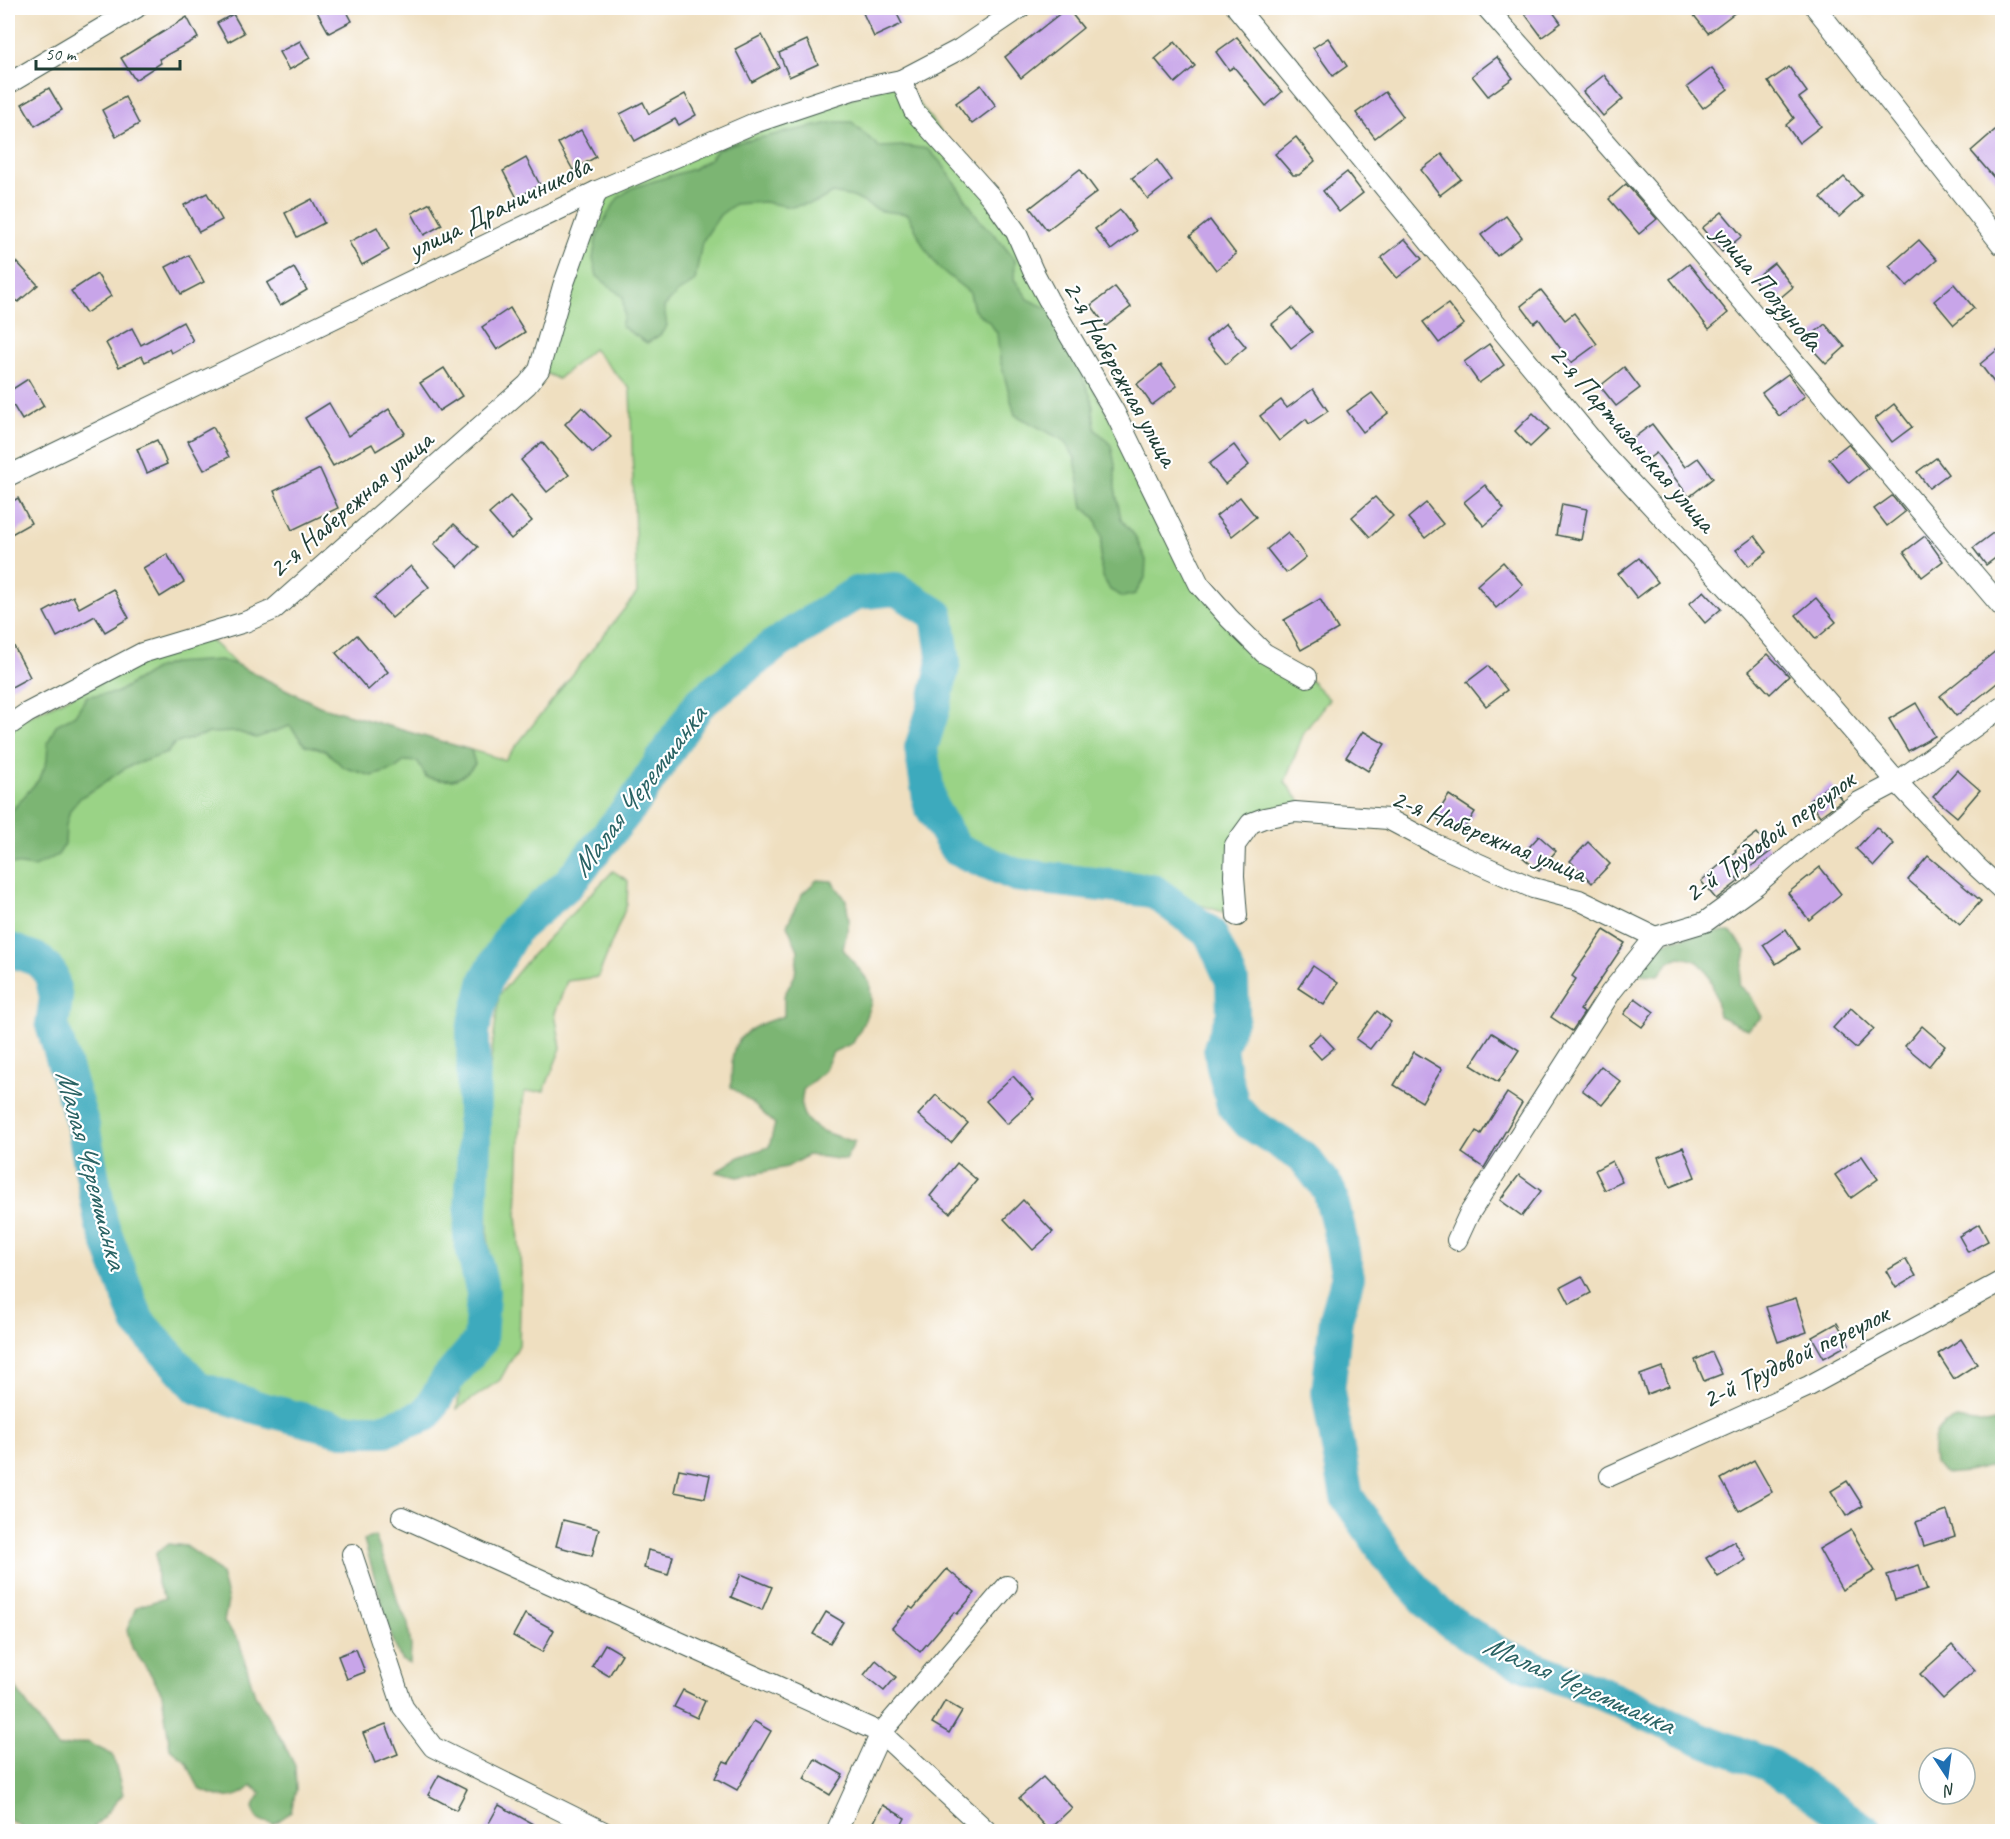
<svg xmlns="http://www.w3.org/2000/svg" width="2010" height="1839" viewBox="0 0 2010 1839" font-family="Caveat,sans-serif">
	<style>
		.green { fill: #9ad386; stroke: #5c885d; stroke-width: 1.5 }
		.forest { fill: #7bb573; stroke: #4d7954; stroke-width: 1.5 }
		.lines { fill: none; stroke-linecap: round; stroke-linejoin: round }
		.river { stroke: #3eaabd; stroke-width: 34 }
		.building { fill: #c8a5e9 }
		.minor-casing { stroke: #3e5549; stroke-width: 22 }
		.minor { stroke: #fff; stroke-width: 20 }
		.labels { text-anchor: middle; dominant-baseline: central; stroke-width: 4.5; stroke-linejoin: round; paint-order: stroke }
		.street-label { font-size: 28px; fill: #1f3d34; stroke: #fff }
		.water-label { font-size: 30px; font-style: italic; fill: #2a6364; stroke: #fff }
	</style>
	<rect width="100%" height="100%" fill="#fff"/>
	<filter id="ink" filterUnits="userSpaceOnUse"><feTurbulence type="fractalNoise" baseFrequency=".0167" numOctaves="2"/><feDisplacementMap in="SourceGraphic" scale="12" xChannelSelector="R" yChannelSelector="G"/><feConvolveMatrix kernelMatrix="1 2 1 2 8 2 1 2 1" color-interpolation-filters="sRGB"/></filter>
	<filter id="wash" filterUnits="userSpaceOnUse"><feTurbulence type="fractalNoise" baseFrequency=".008" numOctaves="4" result="noise"/><feDisplacementMap in="SourceGraphic" scale="24" xChannelSelector="R" yChannelSelector="G"/><feGaussianBlur stdDeviation="1.35" result="paint"/><feColorMatrix in="noise" values="0 0 0 0 0 0 0 0 0 0 0 0 0 0 0 0 0 1.4 0 .05"/><feComposite in="paint" operator="in"/></filter>
	<g filter="url(#wash)">
		<rect width="100%" height="100%" fill="#efdfc0"/>
		<g class="green">
			<path d="M901,80L991,197L1199,584L1264,653L1307,677L1329,699L1304,732L1285,782L1302,804L1251,823L1235,845L1237,916L1153,891L1016,875L956,849L930,805L921,748L933,710L941,644L937,616L896,590L856,593L773,646L699,704L635,801L568,884L515,929L486,980L473,1030L474,1145L470,1238L483,1293L480,1341L447,1380L426,1415L385,1430H343L259,1408L198,1388L132,1306L101,1222L83,1126L52,1025L56,998L51,974L38,960L8,949V726L204,634L237,665L319,706L505,760L637,593L630,389L593,349L558,379L539,370L597,191Z"/>
			<path d="M613,871L628,881L627,904L598,977L567,981L555,1013L561,1048L544,1091L524,1092L520,1135L517,1214L521,1272L519,1345L500,1380L457,1409L461,1382L493,1340L495,1289L488,1237L486,1156L489,1076L499,995L531,956Z"/>
		</g>
		<g class="forest">
			<path d="M835,122H852L879,147L906,146L928,149L943,165L981,222L996,236L1015,260L1014,279L1029,300L1049,309L1063,331L1092,400L1095,429L1111,445L1115,465V488L1121,519L1135,536L1146,560L1145,578L1135,594L1123,597L1110,590L1103,577L1100,563L1102,537L1095,518L1083,507L1075,458L1065,441L1015,415L1000,360L997,333L990,323L974,310L970,293L939,268L924,247L908,214L881,211L853,197L832,193L817,202L791,207L764,202L735,204L720,215L702,242L695,281L677,293L664,307L667,326L660,335L647,343L621,326L624,315L623,297L597,276L593,259L596,239L607,215L618,198L632,188L693,169L710,159L718,149L735,143Z"/>
			<path d="M220,660L237,665L319,706L471,750L475,764C458,784 450,782 426,777L418,762L405,761L393,770L372,776L343,767L325,750L305,745L290,726L256,738L238,732L210,733L174,744L167,753L127,767L95,789L81,797L70,810L66,825L65,844L58,855L34,867L8,863V815L40,778L47,761L48,743L56,725L75,715L87,696L116,693L155,669L172,663Z"/>
			<path d="M817,880L832,881L846,900L849,921L843,949L870,983L871,1003L864,1022L853,1043L833,1052L824,1071L803,1090C803,1095 800,1104 802,1110C807,1131 837,1136 855,1142L845,1160L808,1155L787,1167L738,1177L716,1172L739,1157L769,1147L775,1124L751,1102L731,1087C732,1076 731,1064 733,1054C738,1030 764,1022 784,1016V996L795,975L798,950L787,925L802,894Z"/>
			<path d="M1709,932H1730L1736,937L1746,951L1739,985L1750,995L1762,1017L1747,1029L1719,1016C1716,999 1713,974 1698,962C1693,959 1684,958 1679,957L1668,963L1659,975L1636,974L1663,942Z"/>
			<path d="M1957,1419L1986,1424L2002,1420V1464L1967,1472L1945,1474L1934,1464C1931,1441 1932,1426 1957,1419Z"/>
			<path d="M375,1536L393,1584L398,1603L408,1623L411,1647L410,1664L401,1660L391,1635L364,1540Z"/>
			<path d="M168,1544L186,1546L206,1560L221,1574L228,1601L224,1622L239,1641L255,1695L283,1742L295,1766L296,1790L291,1812L274,1824C261,1822 256,1820 253,1807L261,1793L252,1786C234,1803 220,1798 199,1789L187,1763L170,1748L162,1694L150,1673L132,1648L127,1630L136,1607L165,1598L157,1584L156,1553Z"/>
			<path d="M8,1677L58,1748L87,1742L113,1755L123,1794L91,1831H29L8,1819Z"/>
		</g>
		<g class="lines">
			<path class="river" d="M8,949L38,960L51,974L56,998L52,1025L83,1126L101,1222L138,1322L198,1388L259,1408L343,1430H385L426,1415L447,1380L480,1341L483,1293L470,1238L474,1145L473,1030L486,980L515,929L568,884L635,801L699,704L773,646L856,593L896,589L937,615L944,662L933,710L921,748L930,805L956,849L1016,875L1153,891L1210,933L1232,981L1233,1015L1220,1048L1223,1067L1233,1105L1249,1123L1304,1158L1329,1190L1338,1225L1348,1277L1336,1319L1328,1392L1337,1443L1347,1497L1395,1566L1439,1614L1499,1654L1605,1695L1699,1738L1769,1765L1867,1832"/>
		</g>
		<g id="blocks">
			<g class="building">
				<path d="M315,8H345L352,21L329,33Z"/>
				<path d="M876,8H894L902,24L874,37L863,13Z"/>
				<path d="M1067,8L1083,28L1021,78L1005,57Z"/>
				<path d="M1534,8H1550L1561,23L1542,37L1525,14Z"/>
				<path d="M1688,8H1741L1708,33Z"/>
				<path d="M233,14L244,33L228,42L217,23Z"/>
				<path d="M187,17L198,38L159,59L161,63L135,80L121,58Z"/>
				<path d="M762,35L779,67L752,82L735,49Z"/>
				<path d="M1237,37L1262,69L1282,92L1266,106L1234,67L1229,70L1216,52Z"/>
				<path d="M1328,38L1347,66L1333,76L1313,48Z"/>
				<path d="M807,40L818,64L789,77L779,53Z"/>
				<path d="M300,41L310,58L289,70L279,52Z"/>
				<path d="M1175,42L1195,66L1175,83L1155,59Z"/>
				<path d="M1497,57L1513,78L1488,96L1472,76Z"/>
				<path d="M1789,67L1807,92L1799,98L1821,126L1799,143L1786,125L1794,118L1768,82Z"/>
				<path d="M1712,68L1728,89L1703,108L1687,87Z"/>
				<path d="M1604,75L1623,99L1603,116L1583,92Z"/>
				<path d="M981,85L996,106L972,124L956,103Z"/>
				<path d="M49,88L62,110L35,126L22,104Z"/>
				<path d="M1385,92L1403,116L1375,138L1356,113Z"/>
				<path d="M685,94L696,115L679,125L675,119L635,141L620,114L643,102L649,114Z"/>
				<path d="M125,97L139,124L116,137L102,110Z"/>
				<path d="M2002,124V187L1971,151Z"/>
				<path d="M581,130L596,157L573,170L558,143Z"/>
				<path d="M1296,137L1315,161L1299,175H1293L1275,154Z"/>
				<path d="M1442,154L1461,179L1440,195L1421,170Z"/>
				<path d="M526,158L540,185L517,198L503,171Z"/>
				<path d="M1157,160L1172,180L1148,199L1132,178Z"/>
				<path d="M1080,169L1097,192L1047,230L1030,208Z"/>
				<path d="M1347,172L1363,193L1339,212L1323,191Z"/>
				<path d="M1844,177L1862,196L1839,217L1821,198Z"/>
				<path d="M1626,184L1657,219L1639,234L1609,199Z"/>
				<path d="M207,193L222,220L199,232L184,205Z"/>
				<path d="M312,199L324,223L297,237L285,213Z"/>
				<path d="M430,203L442,225L424,235L412,213Z"/>
				<path d="M1120,210L1136,231L1111,250L1095,229Z"/>
				<path d="M1722,212L1742,236L1722,252L1702,228Z"/>
				<path d="M1506,216L1522,237L1497,256L1481,235Z"/>
				<path d="M1210,220L1236,254L1216,270L1190,236Z"/>
				<path d="M377,227L389,250L362,265L349,242Z"/>
				<path d="M1405,239L1422,259L1397,278L1381,258Z"/>
				<path d="M1919,240L1937,260L1907,286L1889,266Z"/>
				<path d="M189,255L204,282L181,294L166,267Z"/>
				<path d="M17,262L38,285L18,302L8,291V271Z"/>
				<path d="M1774,263L1793,287L1773,304L1754,279Z"/>
				<path d="M1689,264L1728,313L1709,329L1670,279Z"/>
				<path d="M294,268L307,290L280,306L267,283Z"/>
				<path d="M97,274L111,296L86,313L71,291Z"/>
				<path d="M1954,284L1974,308L1954,325L1934,301Z"/>
				<path d="M1115,287L1131,307L1106,326L1091,305Z"/>
				<path d="M1541,290L1565,320L1574,313L1597,344L1571,363L1539,319L1534,323L1521,306Z"/>
				<path d="M1448,304L1464,324L1439,343L1423,322Z"/>
				<path d="M510,308L525,332L497,350L482,327Z"/>
				<path d="M1292,308L1312,332L1291,348L1272,324Z"/>
				<path d="M183,322L193,341L171,353L169,349L145,362L142,356L119,367L106,343L132,328L141,345Z"/>
				<path d="M1226,323L1246,347L1226,364L1206,340Z"/>
				<path d="M1825,324L1845,347L1826,364L1805,341Z"/>
				<path d="M1489,344L1504,365L1479,383L1464,362Z"/>
				<path d="M2002,346V393L1980,364Z"/>
				<path d="M1161,365L1177,386L1152,405L1137,384Z"/>
				<path d="M1624,367L1640,388L1616,406L1600,386Z"/>
				<path d="M444,368L462,396L439,411L420,383Z"/>
				<path d="M1788,374L1805,396L1779,416L1762,393Z"/>
				<path d="M28,379L44,406L22,420L8,397V392Z"/>
				<path d="M1313,389L1328,411L1309,424L1306,419L1279,441L1260,416L1281,400L1287,408Z"/>
				<path d="M1372,393L1388,413L1363,432L1347,411Z"/>
				<path d="M329,403L348,436L389,409L405,433L376,451L372,444L333,466L305,418Z"/>
				<path d="M1894,404L1912,427L1892,442L1875,419Z"/>
				<path d="M582,407L611,437L593,453L565,424Z"/>
				<path d="M1533,413L1549,429L1530,447L1515,431Z"/>
				<path d="M1652,424L1685,467L1698,458L1713,478L1689,497L1656,453L1643,463L1627,443Z"/>
				<path d="M213,427L229,457L204,470L188,441Z"/>
				<path d="M157,440L167,464L147,473L137,449Z"/>
				<path d="M542,442L569,475L547,492L521,460Z"/>
				<path d="M1848,444L1868,468L1849,483L1829,459Z"/>
				<path d="M1234,445L1249,465L1225,484L1209,464Z"/>
				<path d="M1936,458L1948,474L1929,488L1917,472Z"/>
				<path d="M320,469L338,508L292,530L274,491Z"/>
				<path d="M1485,485L1504,509L1484,526L1464,502Z"/>
				<path d="M510,496L532,521L511,539L489,514Z"/>
				<path d="M1892,496L1905,512L1887,526L1874,509Z"/>
				<path d="M1240,497L1256,517L1232,536L1216,516Z"/>
				<path d="M1375,497L1393,516L1370,537L1352,517Z"/>
				<path d="M18,498L31,523L8,536V504Z"/>
				<path d="M1426,503L1443,524L1425,538L1408,518Z"/>
				<path d="M1562,504L1587,509L1581,540L1556,535Z"/>
				<path d="M454,524L478,547L458,567L434,544Z"/>
				<path d="M1288,532L1306,557L1286,573L1267,549Z"/>
				<path d="M1993,533L2002,545V553L1986,565L1973,548Z"/>
				<path d="M1755,536L1767,552L1749,566L1736,550Z"/>
				<path d="M1925,536L1943,561L1922,577L1904,552Z"/>
				<path d="M167,554L184,582L160,597L143,568Z"/>
				<path d="M1639,558L1658,582L1637,598L1618,574Z"/>
				<path d="M1503,562L1523,585L1496,608L1477,585Z"/>
				<path d="M411,566L429,587L392,618L374,598Z"/>
				<path d="M113,589L129,618L105,632L95,616L57,637L44,612L73,596L79,608Z"/>
				<path d="M1704,591L1721,609L1705,623L1689,604Z"/>
				<path d="M1816,598L1836,622L1816,639L1796,615Z"/>
				<path d="M1320,599L1338,629L1301,650L1284,620Z"/>
				<path d="M8,635L30,677L8,689Z"/>
				<path d="M357,635L388,672L368,690L336,653Z"/>
				<path d="M2002,646V679L1956,716L1940,696Z"/>
				<path d="M1768,654L1789,676L1770,694L1749,671Z"/>
				<path d="M1488,666L1507,690L1486,706L1467,682Z"/>
				<path d="M1916,703L1935,736L1908,751L1889,719Z"/>
				<path d="M1363,731L1385,744L1368,771L1346,757Z"/>
				<path d="M1957,770L1980,790L1957,817L1933,797Z"/>
				<path d="M1830,784L1842,800L1820,816L1809,801Z"/>
				<path d="M1449,795L1475,812L1461,834L1435,817Z"/>
				<path d="M1876,827L1894,844L1874,866L1856,849Z"/>
				<path d="M1757,833L1771,851L1736,878L1739,881L1716,899L1701,881L1736,851L1735,850Z"/>
				<path d="M1539,836L1556,851L1539,871L1521,856Z"/>
				<path d="M1588,842L1610,864L1592,883L1570,861Z"/>
				<path d="M1928,856L1981,901L1960,925L1908,880Z"/>
				<path d="M1820,867L1841,894L1809,920L1788,893Z"/>
				<path d="M1786,929L1799,949L1776,964L1763,945Z"/>
				<path d="M1604,930L1625,943L1580,1010L1584,1013L1572,1031L1551,1017L1576,979L1572,976Z"/>
				<path d="M1313,966L1338,983L1324,1005L1298,988Z"/>
				<path d="M1635,998L1654,1012L1642,1027L1624,1014Z"/>
				<path d="M1851,1008L1874,1029L1856,1048L1833,1028Z"/>
				<path d="M1377,1011L1391,1022L1370,1049L1356,1039Z"/>
				<path d="M1922,1026L1945,1046L1929,1066L1905,1046Z"/>
				<path d="M1320,1033L1334,1048L1321,1059L1308,1045Z"/>
				<path d="M1492,1033L1519,1050L1498,1082L1471,1065Z"/>
				<path d="M1414,1052L1442,1069L1422,1102L1394,1085Z"/>
				<path d="M1601,1066L1621,1082L1602,1105L1582,1090Z"/>
				<path d="M1013,1076L1034,1099L1007,1124L986,1101Z"/>
				<path d="M1507,1093L1522,1103L1484,1168L1462,1153L1476,1131L1481,1134Z"/>
				<path d="M936,1095L968,1123L951,1143L918,1115Z"/>
				<path d="M1683,1147L1695,1177L1670,1187L1658,1157Z"/>
				<path d="M1862,1156L1878,1179L1851,1198L1835,1175Z"/>
				<path d="M1612,1161L1622,1182L1605,1190L1595,1170Z"/>
				<path d="M957,1163L977,1180L950,1213L930,1196Z"/>
				<path d="M1519,1175L1541,1191L1522,1216L1500,1200Z"/>
				<path d="M1023,1200L1053,1232L1033,1250L1004,1219Z"/>
				<path d="M1979,1224L1988,1241L1968,1252L1959,1236Z"/>
				<path d="M1906,1259L1916,1276L1896,1288L1886,1271Z"/>
				<path d="M1582,1276L1591,1293L1570,1304L1561,1287Z"/>
				<path d="M1796,1298L1807,1332L1778,1342L1766,1307Z"/>
				<path d="M1837,1323L1849,1344L1824,1358L1812,1337Z"/>
				<path d="M1961,1339L1977,1364L1954,1379L1938,1354Z"/>
				<path d="M1712,1352L1722,1374L1704,1381L1695,1360Z"/>
				<path d="M1662,1367L1669,1386L1647,1394L1640,1375Z"/>
				<path d="M1754,1460L1772,1492L1739,1511L1721,1479Z"/>
				<path d="M679,1469L710,1475L705,1498L674,1492Z"/>
				<path d="M1847,1481L1863,1506L1846,1516L1831,1491Z"/>
				<path d="M1947,1511L1955,1536L1924,1546L1916,1522Z"/>
				<path d="M563,1520L599,1529L592,1556L556,1546Z"/>
				<path d="M1851,1530L1875,1571L1842,1590L1819,1549Z"/>
				<path d="M1734,1541L1746,1560L1718,1577L1706,1558Z"/>
				<path d="M648,1550L673,1556L668,1575L644,1568Z"/>
				<path d="M1919,1565L1927,1590L1895,1600L1887,1575Z"/>
				<path d="M947,1569L975,1593L957,1614L954,1612L920,1652L892,1628L910,1607L913,1609Z"/>
				<path d="M741,1574L772,1587L762,1610L731,1597Z"/>
				<path d="M826,1612L843,1622L830,1643L813,1634Z"/>
				<path d="M525,1614L554,1630L542,1652L513,1636Z"/>
				<path d="M605,1644L622,1654L609,1676L592,1666Z"/>
				<path d="M1952,1645L1975,1670L1943,1699L1920,1674Z"/>
				<path d="M356,1649L365,1672L347,1679L338,1656Z"/>
				<path d="M876,1660L896,1677L884,1691L864,1675Z"/>
				<path d="M683,1690L705,1701L697,1718L674,1707Z"/>
				<path d="M945,1701L962,1711L949,1733L932,1723Z"/>
				<path d="M754,1721L771,1731L737,1790L715,1778L724,1761L729,1763Z"/>
				<path d="M386,1724L398,1754L375,1763L363,1733Z"/>
				<path d="M815,1759L843,1775L830,1795L804,1779Z"/>
				<path d="M439,1775L467,1789L456,1810L428,1795Z"/>
				<path d="M1043,1777L1072,1808L1048,1830L1019,1798Z"/>
				<path d="M499,1805L547,1832H484Z"/>
				<path d="M883,1805L905,1818L898,1832H891L874,1822Z"/>
			</g>
		</g>
	</g>
	<g filter="url(#ink)">
		<use href="#blocks" fill-opacity="0" stroke="#3e5549" stroke-width="1.5"/>
		<g class="lines">
			<g class="minor-casing">
				<g id="minor">
					<path d="M1237,8L1601,451L1750,612L1897,782L1976,866L2002,890"/>
					<path d="M1487,8L1684,232L2002,607"/>
					<path d="M1816,8L2002,245"/>
					<path d="M901,80L914,111L991,197L1016,232L1033,271L1048,299L1114,411L1199,584L1229,618L1264,653L1307,677"/>
					<path d="M8,84L136,8"/>
					<path d="M8,476L597,191L757,122L852,90L901,80L960,49L1020,8"/>
					<path d="M8,726L27,713L142,653L245,622L273,610L527,385L539,370L563,286L597,191"/>
					<path d="M1237,916L1234,876L1235,845L1251,823L1264,818L1295,812L1388,819L1437,845L1533,888L1579,900L1655,937"/>
					<path d="M1457,1240L1469,1214L1611,992L1655,937L1705,922L1756,885L1801,846L1859,802L1897,782L2002,707"/>
					<path d="M1610,1476L1809,1386L2002,1281"/>
					<path d="M402,1517L881,1733L988,1832"/>
					<path d="M352,1554L403,1707L433,1747L604,1832"/>
					<path d="M836,1832L881,1733L1007,1586"/>
				</g>
			</g>
			<use href="#minor" class="minor"/>
		</g>
	</g>
	<g class="labels">
		<g class="street-label">
			<text transform="translate(499 207) rotate(-26)">улица Драничникова</text>
			<text transform="translate(1768 287) rotate(50)">улица Ползунова</text>
			<text transform="translate(1121 373) rotate(61)">2-я Набережная улица</text>
			<text transform="translate(1633 438) rotate(49)">2-я Партизанская улица</text>
			<text transform="translate(350 504) rotate(-41)">2-я Набережная улица</text>
			<text transform="translate(1489 835) rotate(22)">2-я Набережная улица</text>
			<text transform="translate(1769 836) rotate(-36)">2-й Трудовой переулок</text>
			<text transform="translate(1795 1356) rotate(-26)">2-й Трудовой переулок</text>
		</g>
		<g class="water-label">
			<text transform="translate(638 791) rotate(-53)">Малая Черемшанка</text>
			<text transform="translate(92 1169) rotate(75)">Малая Черемшанка</text>
			<text transform="translate(1579 1684) rotate(24)">Малая Черемшанка</text>
		</g>
	</g>
	<rect width="2010" height="1839" fill="none" stroke="#fff" stroke-width="30"/>
	<g transform="translate(1947 1776) rotate(167)"><circle r="28" fill="#ffffff" stroke="#a5b1ae" stroke-width="1.5"/>
	<path d="M0-4.5L10 22L0 15L-10 22Z" fill="#1f6fb2"/>
	<text y="-9" font-size="16" font-weight="bold" text-anchor="middle" fill="#1f3d34">N</text>
	</g>
	<path d="M36 60v9h144v-9" fill="none" stroke="#1f3d34" stroke-width="3"/>
	<text x="45" y="60" font-size="18" fill="#1f3d34" stroke="#ffffff" stroke-width="4.5" paint-order="stroke">50 m</text>
</svg>
